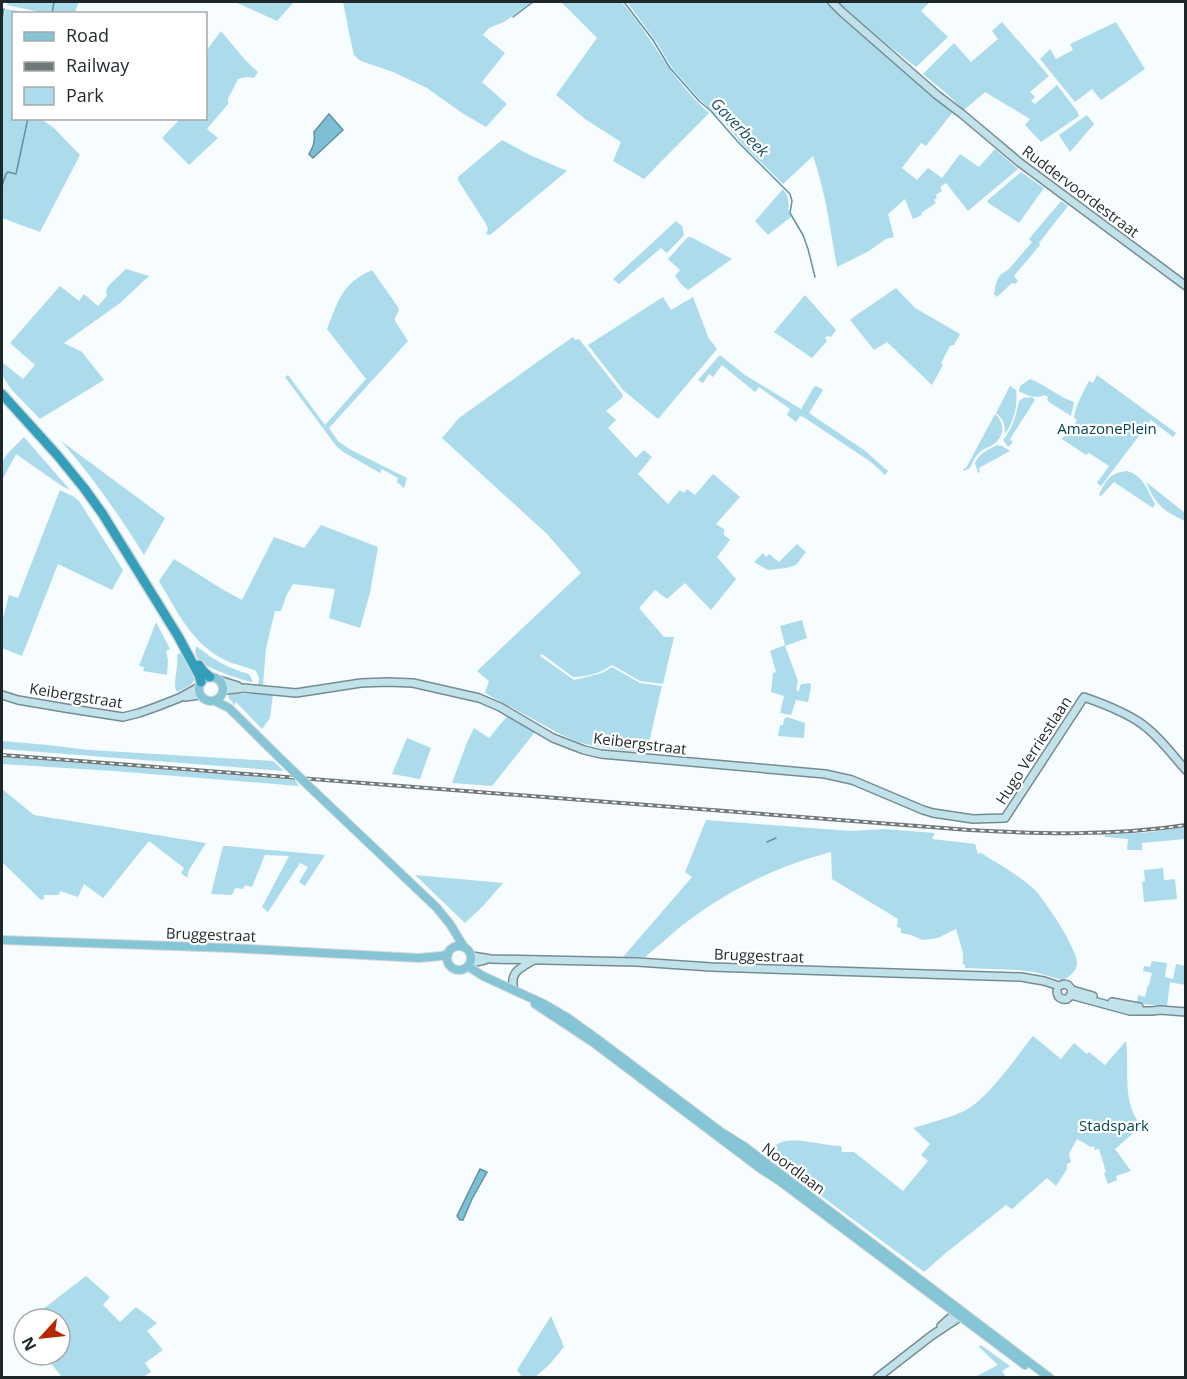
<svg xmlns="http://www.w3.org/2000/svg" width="1187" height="1379" viewBox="0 0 1187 1379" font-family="'Open Sans',sans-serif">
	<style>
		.green { fill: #acdceb }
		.water { fill: #7dc0d5; stroke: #6092a2; stroke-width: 1.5 }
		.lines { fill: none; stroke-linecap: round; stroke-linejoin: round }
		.stream { stroke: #6092a2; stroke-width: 1.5 }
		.secondary-casing { stroke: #758c93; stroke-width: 10 }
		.primary-casing { stroke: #d6d8d9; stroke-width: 10 }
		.highway-casing { stroke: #d6d8d9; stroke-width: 12 }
		.secondary { stroke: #c2e2eb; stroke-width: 7 }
		.primary { stroke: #85c5d6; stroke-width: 8 }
		.highway { stroke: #339fbb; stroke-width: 9 }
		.rail-casing { stroke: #71797b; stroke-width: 4 }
		.rail { stroke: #fff; stroke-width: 1.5; stroke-dasharray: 4.5; stroke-linecap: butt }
		.primary-bridge-casing { stroke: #d6d8d9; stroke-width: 10; stroke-linecap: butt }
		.primary-bridge { stroke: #85c5d6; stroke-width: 8 }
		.labels { text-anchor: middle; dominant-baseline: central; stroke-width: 4.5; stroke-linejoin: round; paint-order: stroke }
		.street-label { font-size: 15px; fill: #1e272a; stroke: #fff }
		.park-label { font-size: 15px; fill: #054453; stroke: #fff }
		.water-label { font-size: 16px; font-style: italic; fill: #1f5766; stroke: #fff }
	</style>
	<rect width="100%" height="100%" fill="#f7fcfe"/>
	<g class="green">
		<path d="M8,2H79L74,14L44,13L7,5Z"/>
		<path d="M235,2H294L277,21Z"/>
		<path d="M343,2H532L504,22L489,28L483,35L505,53L482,82L507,104L486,127L462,113L427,88L393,72L361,61L357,58L354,55L352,47Z"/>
		<path d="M561,2H622C628,10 636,19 642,28C664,60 679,86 709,113L644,179L613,161L621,142L585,119L556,95L597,38Z"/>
		<path d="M627,2H827C846,24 871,42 893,61C913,78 932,96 953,112L926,146L921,143L902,168L917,180L928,168L942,178L960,154L979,167L995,149L1018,169L968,211L946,183L940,187L942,191L936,195L937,198L934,200L936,203L921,213L922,215L913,219L905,199L888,214L894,237L886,239L869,251L837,267C830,229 826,193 813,156L783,184L741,143L725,123L699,99L672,68L657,43Z"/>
		<path d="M837,2H927L929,3L921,11L948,37L916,67L884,42Z"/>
		<path d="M6,9L28,13L14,14V118L41,119L54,128L80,155L40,232L2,218V22Z"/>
		<path d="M1002,22L1049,76L1030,92L1035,97L1031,101L1035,104L1057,85L1077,111L1079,116L1041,142L1025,125L1030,119L985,92L964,110L946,93L923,74L954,43L971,62L998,39L992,31Z"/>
		<path d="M1116,22L1145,69L1101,100L1092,89L1075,102L1040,59L1050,49L1056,59L1073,50L1070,44Z"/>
		<path d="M221,31L245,60L258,72L254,78L246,77L238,79L228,99V104L207,129L218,138L189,165L162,138L180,119L206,118V51Z"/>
		<path d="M1087,115L1094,124L1070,152L1059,135Z"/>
		<path d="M502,140L530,155L567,171L490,235L486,234L488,229L486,224L458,180V177Z"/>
		<path d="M1021,172L1044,188L1019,223L987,202L988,200Z"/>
		<path d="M783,189C793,203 785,205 791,217L768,235L755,221Z"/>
		<path d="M1061,201L1068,206L1039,243L1040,245L1014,276L1018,281L1015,284L1012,283L997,297L994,294L996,283L1000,275L1009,269L1032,242L1029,239Z"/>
		<path d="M676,221L682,226L684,235L667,253L661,248L619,284L613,279Z"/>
		<path d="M688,237H691L732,259L688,290L681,284L675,276L680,270L668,259Z"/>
		<path d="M126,269L149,276L120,303L64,343L82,352L104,380L40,419L11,389L2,375V362L23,379L35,365L10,343L60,286L79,301L84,294L98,306L107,296L106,291L108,286Z"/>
		<path d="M372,270L398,307L399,310L395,318V321L408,341L329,428L338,441L351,450L407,478L404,488L397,482L398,478L382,469L380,473L345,453L337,447L285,377L288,375L325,425L366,379L327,329C339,300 341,284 372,270Z"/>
		<path d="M896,288L915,308L960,334L954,345L950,346L941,363L943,365L932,385L887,342L874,350L850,320L855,316Z"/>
		<path d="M805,295L836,330L831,337L827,336L825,338L827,341L812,358L774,332Z"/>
		<path d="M663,297L671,310L693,297L706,331L708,337L717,349L658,419L623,390L588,345Z"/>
		<path d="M573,337L575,340L579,339L623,395L622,398L606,411L616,420L608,428L636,458L644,450L652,457L638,474L668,504L680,490L684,493L687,489L695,495L713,474L740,497L716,524L724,529V535L730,540L717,557L736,579L711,610L685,583L667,599L655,590L639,608L664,637H674L663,684L640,681L612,665C601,673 587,677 573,677L542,654L540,656L574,680L602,673L612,667L640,683L662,686L647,751L646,753L598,747L578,742L560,734L485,693L489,681L477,671L581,573L547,534L442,438L459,418L540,360Z"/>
		<path d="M720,355L745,375L801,409L814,387L816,386L823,390L809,413L864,450L888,471L885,475L871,462L805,418L800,416L796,422L787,415L790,409L759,387L755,392L722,365L713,377L709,374L703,383L698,380Z"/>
		<path d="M1097,375L1176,433L1173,437L1151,420L1101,486L1097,483L1109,466L1089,453L1086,455L1062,439L1066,432L1069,434L1077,420L1074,418C1076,404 1083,393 1089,381L1093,383Z"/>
		<path d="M1030,379C1046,385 1059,397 1074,402L1071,416L1049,402L1047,400L1048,397L1045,395C1038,399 1027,396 1019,391L1020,386Z"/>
		<path d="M1010,386L1016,390C1018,406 1014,421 1005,434C1005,426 1004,419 996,413Z"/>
		<path d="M1032,397L1035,400L1010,439L1013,442L1008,447L1003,440C1013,428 1016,416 1019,401L1023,398Z"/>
		<path d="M995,414C1005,422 1005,436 994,444C990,447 985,448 981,451C975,456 973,462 970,468L964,471L963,469L966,468Z"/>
		<path d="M24,437L70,490L62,486L16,454L2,480V462L8,453Z"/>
		<path d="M61,441L165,518L144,555C119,515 92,476 61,441Z"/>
		<path d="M997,445L1002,446L1010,451L979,468L980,472L978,473L975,463C979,453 988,450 997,445Z"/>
		<path d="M1127,471C1143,475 1148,491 1155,504L1153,508L1114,482L1101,496L1099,495C1106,480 1109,473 1127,471Z"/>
		<path d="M1146,482L1185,513V521C1163,511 1156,505 1146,482Z"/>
		<path d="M60,490L74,497L79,501L123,570L112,590L58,564L22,656L2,648V622L9,595L18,598Z"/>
		<path d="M321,525L378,547L370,593L360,628L329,618L335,589L293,584L287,594L281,611H275L266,648L263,686L258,685L259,678L256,671C246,666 234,665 225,660C192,644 177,611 159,581L174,559L222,589L242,600L274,537L304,548Z"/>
		<path d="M797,544L806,552L796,565L786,568L768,570L754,562L763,553L766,557L769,554L779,562Z"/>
		<path d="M802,620L807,638L785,646L798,681L796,690L799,691L800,686L802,684L810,683L811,687L808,702L796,700L791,715L780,713L784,696L771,692L773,673L776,672L770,651L785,645L780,626Z"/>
		<path d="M156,622L170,649L166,651L168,660L167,675L143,671L144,667L139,666Z"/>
		<path d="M196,646C216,661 225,667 249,674L253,682C243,681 204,667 199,660C195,655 195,651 196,646Z"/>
		<path d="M184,651L197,675L191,685L177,692C172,683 179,668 177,655Z"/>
		<path d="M232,694H273L270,718L262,729L236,702L234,705L228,697L229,695Z"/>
		<path d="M508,715L535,732L492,786L452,783L466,745L474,728L489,738Z"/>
		<path d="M787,717L805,723L804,738L778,736L780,725H783L784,719Z"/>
		<path d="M407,738L431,748L420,779L392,774Z"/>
		<path d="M2,741L48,745L89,750L273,761L284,771L2,749Z"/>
		<path d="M2,757L295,780L299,786L113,771L2,764Z"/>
		<path d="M2,789L34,815L206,843L189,870L187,878L181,873L184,868L149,841L103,898L84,884L78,897L60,891L59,895H44V899L41,900L2,862Z"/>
		<path d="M706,820L851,831L884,829L935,833L932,839L975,844L978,854L981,853C999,864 1018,875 1034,889C1044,899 1079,951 1077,964C1076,972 1068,978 1062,980L1034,972L1018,970L965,968V965L963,964V953L956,929L938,938L923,940L911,935L901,933V928L897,927L898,919L832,879L831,852C780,865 730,889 688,921C673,932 660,945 645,957H623L692,877L685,872Z"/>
		<path d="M1185,827V839L1142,843V850H1127L1128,839L1105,837V835L1151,832Z"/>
		<path d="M223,846H227L325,855L305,886L299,882L308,867L300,863L268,912L262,907L289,856L265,855L252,887L245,885L243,889L235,888L232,895L211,894Z"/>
		<path d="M1163,868L1164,880L1175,879L1177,899L1144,902L1142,882L1145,881L1144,870Z"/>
		<path d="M415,875L503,883L483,906L465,923Z"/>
		<path d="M1152,961L1167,963L1165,977L1173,979L1176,964L1185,966V985L1170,982L1167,1006L1140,1004L1137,1002L1138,995L1145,997L1148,985H1149L1152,973L1143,971L1144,966L1150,967Z"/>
		<path d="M1033,1036L1061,1059L1074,1043L1087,1054L1089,1052L1105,1065L1126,1041C1130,1068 1121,1100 1140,1124L1138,1129L1115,1149L1131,1171L1116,1176L1117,1180L1108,1184L1104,1173L1106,1172L1099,1149L1095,1150L1094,1146L1091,1147L1077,1139L1069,1154L1071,1162L1067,1164V1169L1056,1186L1047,1178L1012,1209L1006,1205L947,1252L924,1272L770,1158C772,1127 821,1147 841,1146L842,1152H854L903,1191L928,1161L921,1155L930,1144L913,1128C929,1123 946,1119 962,1112C986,1102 1016,1057 1033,1036Z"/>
		<path d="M86,1276L110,1297L103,1305L120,1322L136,1307L157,1323L147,1331L163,1350L145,1363L151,1372L143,1377H62L44,1355H60V1319H30Z"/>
		<path d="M551,1316L564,1347L549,1365L535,1377H522L517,1370Z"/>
		<path d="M981,1345L1010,1366L1002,1371L1006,1377H975L998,1365L979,1347Z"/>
	</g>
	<g class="water">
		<path d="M329,114L343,130L313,158L309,154C314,145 315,143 314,132Z"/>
		<path d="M480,1169L487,1172L472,1199L463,1220H460L457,1216Z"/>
	</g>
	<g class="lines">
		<g class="stream">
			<path d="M624,2L653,40L670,68L699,101L711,111L738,142L790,194L792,201L790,213L803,235L808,249L815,277"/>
			<path d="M52,14L54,2"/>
			<path d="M513,17L533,2"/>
			<path d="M2,19L4,9"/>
			<path d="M2,186L6,174L8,172L16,174L28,118"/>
			<path d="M767,842L776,838"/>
		</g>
		<g class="secondary-casing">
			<g id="secondary">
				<path d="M832,2L842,12L937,95L962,114L1019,162L1186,286"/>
				<path d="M219,680L238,686"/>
				<path d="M223,691L227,690L244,688L296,693L361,683L387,682L413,683L479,698L500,707L553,738L584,750L601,754L825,774L852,780L923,810L933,813L973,819L1005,818L1084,697C1104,704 1131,714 1147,728C1162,740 1173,756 1186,770"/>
				<path d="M2,695L18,700L65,708L123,717L139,713L156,707L179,698L199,687"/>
				<path d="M185,697L200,695"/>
				<path d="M472,956L491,959L637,962L711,967L1021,977L1044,981L1059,986L1064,984L1068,985L1072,990L1071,995"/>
				<path d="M471,963L485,960"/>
				<path d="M514,990C509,972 520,968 534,960"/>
				<path d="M1072,990L1093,996"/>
				<path d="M1057,991C1057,997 1061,1000 1067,999L1071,995"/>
				<path d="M1071,995L1130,1011H1152L1160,1010L1186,1012"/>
				<path d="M1112,1002L1139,1007"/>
				<path d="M941,1326L959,1310"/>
				<path d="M877,1378L931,1336L964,1314"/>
			</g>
		</g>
		<g class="primary-casing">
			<g id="primary">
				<circle cx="211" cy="689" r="12"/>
				<path d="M215,701L229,708L285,763"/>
				<path d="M315,792L436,907L450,924L464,947"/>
				<path d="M2,940L230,948L419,958L441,956L448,954"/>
				<circle cx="459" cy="958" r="12"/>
				<path d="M469,967L483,976L544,1004L568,1018L600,1041L721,1132L745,1147L1050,1378"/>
				<path d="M535,1004L594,1043L761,1169L781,1182L1025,1365"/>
			</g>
		</g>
		<g class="highway-casing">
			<g id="highway">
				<path d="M2,394L58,456L84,488L102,513L178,636L199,675L201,682"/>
				<path d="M199,665L204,672L210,677"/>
			</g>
		</g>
		<use href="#secondary" class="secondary"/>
		<use href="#primary" class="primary"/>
		<use href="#highway" class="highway"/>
		<g class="rail-casing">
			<path id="rail" d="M2,755L969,830C1041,834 1114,836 1186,825"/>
		</g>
		<use href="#rail" class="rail"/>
		<g class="primary-bridge-casing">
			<path id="primary-bridge" d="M285,763L315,792"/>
		</g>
		<use href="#primary-bridge" class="primary-bridge"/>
	</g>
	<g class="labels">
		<g class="street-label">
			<text transform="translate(1081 191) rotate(37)">Ruddervoordestraat</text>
			<text transform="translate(76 695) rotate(9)">Keibergstraat</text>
			<text transform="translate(640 743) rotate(7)">Keibergstraat</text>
			<text transform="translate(1033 750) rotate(-57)">Hugo Verriestlaan</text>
			<text transform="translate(211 934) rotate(2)">Bruggestraat</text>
			<text transform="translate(759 955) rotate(2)">Bruggestraat</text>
			<text transform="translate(794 1168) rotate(37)">Noordlaan</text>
		</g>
		<g class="park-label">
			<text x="1107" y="428">AmazonePlein</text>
			<text x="1114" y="1125">Stadspark</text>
		</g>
		<g class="water-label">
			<text transform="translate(740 127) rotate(46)">Gaverbeek</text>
		</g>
	</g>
	<rect width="1187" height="1379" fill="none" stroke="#1e272a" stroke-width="6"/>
	<rect x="12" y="12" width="195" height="108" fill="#ffffff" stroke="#a5a9aa" stroke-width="1.5"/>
	<rect x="24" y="32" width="30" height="9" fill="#85c5d6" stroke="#a5a9aa" stroke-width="1.5"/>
	<text x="66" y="42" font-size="18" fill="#1e272a">Road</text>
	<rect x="24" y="62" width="30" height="9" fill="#71797b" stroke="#a5a9aa" stroke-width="1.5"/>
	<text x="66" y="72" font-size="18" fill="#1e272a">Railway</text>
	<rect x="24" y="87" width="30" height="18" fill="#acdceb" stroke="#a5a9aa" stroke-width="1.5"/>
	<text x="66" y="102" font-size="18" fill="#1e272a">Park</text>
	<g transform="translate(42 1337) rotate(243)"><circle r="28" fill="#ffffff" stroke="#a5a9aa" stroke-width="1.5"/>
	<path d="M0-4.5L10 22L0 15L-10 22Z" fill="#b42a00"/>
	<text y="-9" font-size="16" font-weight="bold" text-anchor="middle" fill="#1e272a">N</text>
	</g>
</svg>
